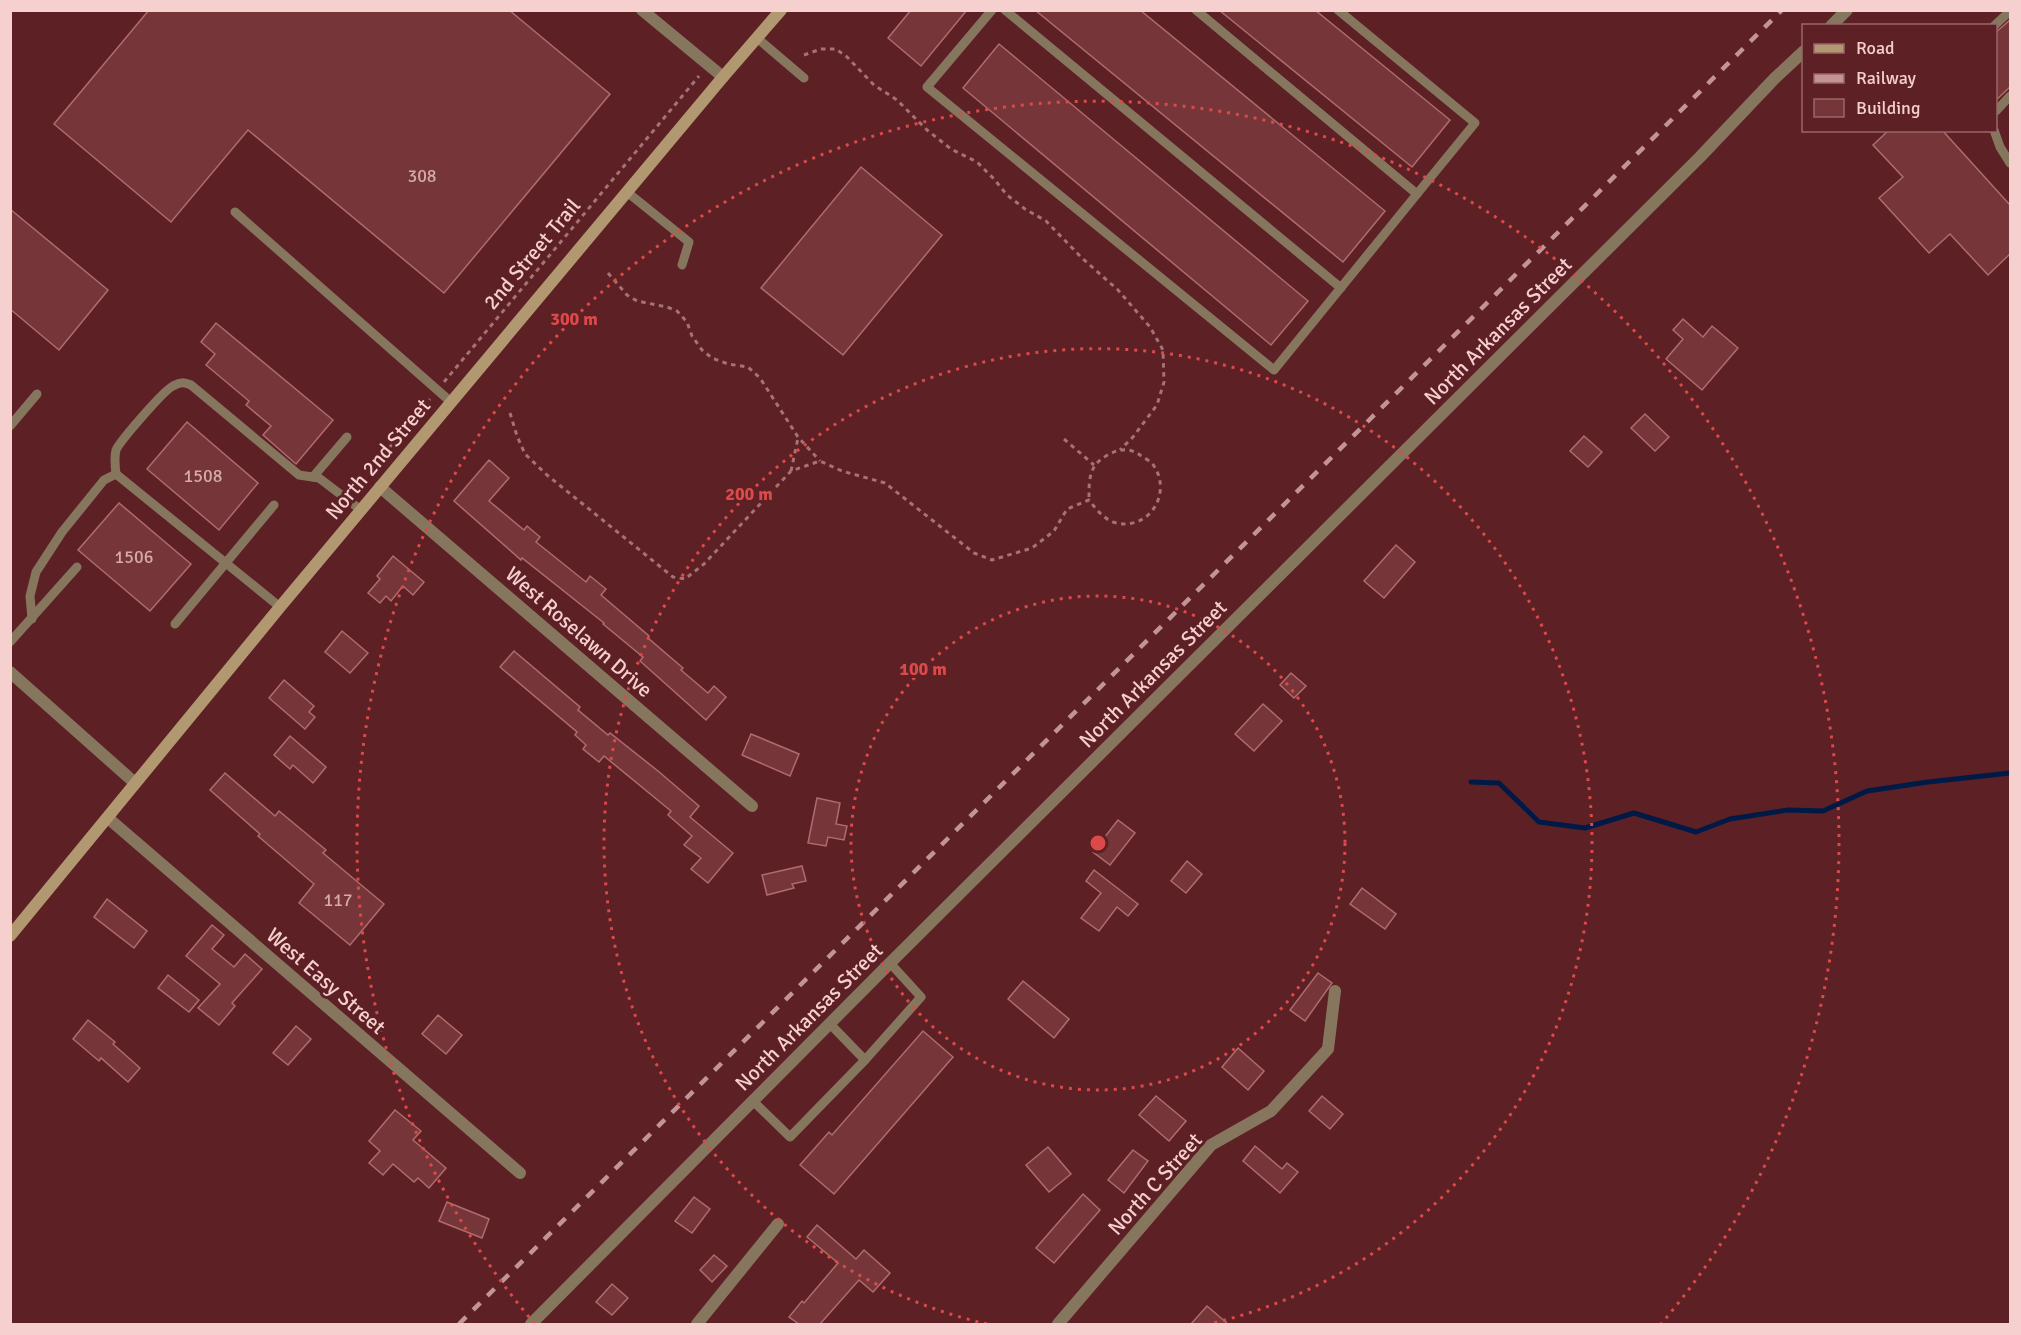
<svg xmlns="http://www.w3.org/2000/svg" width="2021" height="1335" viewBox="0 0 2021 1335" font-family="Signika,sans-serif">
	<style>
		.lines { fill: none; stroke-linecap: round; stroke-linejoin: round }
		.stream { stroke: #001a47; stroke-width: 5 }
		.building { fill: #763639; stroke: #b06b6d; stroke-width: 1.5 }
		.path { stroke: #a57275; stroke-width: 3; stroke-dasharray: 4.5 4.5; stroke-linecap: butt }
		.service { stroke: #86765d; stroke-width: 9 }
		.minor { stroke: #86765d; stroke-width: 12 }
		.tertiary { stroke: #86765d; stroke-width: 12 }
		.secondary { stroke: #b19871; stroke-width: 12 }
		.rail { stroke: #c29495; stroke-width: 4.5; stroke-dasharray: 10 10; stroke-linecap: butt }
		.ring { fill: none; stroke: #dc4949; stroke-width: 3; stroke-dasharray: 3 6 }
		.labels { text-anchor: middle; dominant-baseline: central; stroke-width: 6; stroke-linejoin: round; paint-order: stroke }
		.number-label { font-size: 18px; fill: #d6a9aa }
		.street-label { font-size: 21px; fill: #f6cfcf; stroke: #5c2025 }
		.centre { fill: #dc4949; stroke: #5c2025; stroke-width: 3 }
		.ring-label { font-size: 18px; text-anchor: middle; font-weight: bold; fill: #dc4949; stroke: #5c2025; stroke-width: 6; stroke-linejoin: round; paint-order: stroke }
	</style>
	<rect width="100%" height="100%" fill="#5c2025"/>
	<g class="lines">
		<path class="stream" d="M1471,782L1499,783L1539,822L1585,828L1634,813L1696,832L1730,819L1788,810L1823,811L1867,791L1928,782L2010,773"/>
	</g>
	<g class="building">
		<path d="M149,10H509L610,94L444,293L248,130L171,222L54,124Z"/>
		<path d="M911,10H967L921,66L888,38Z"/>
		<path d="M1035,10H1140L1385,211L1343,262Z"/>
		<path d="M1219,10H1315L1450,120L1412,167Z"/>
		<path d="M2010,20V87L1995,101V33Z"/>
		<path d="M999,44L1308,301L1271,345L963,88Z"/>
		<path d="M1889,130H1942L2010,205V254L1988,275L1950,234L1929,253L1879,198L1903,177L1873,145Z"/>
		<path d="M861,167L942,235L843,355L761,288Z"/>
		<path d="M10,209L108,290L59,350L10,309Z"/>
		<path d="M1683,319L1703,337L1712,326L1738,348L1702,390L1666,359L1683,339L1673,330Z"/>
		<path d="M216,323L333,420L296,464L263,435L271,426L246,405L249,401L206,365L215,354L201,342Z"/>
		<path d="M1645,414L1669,437L1655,451L1631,428Z"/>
		<path d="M187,422L258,483L219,530L147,469Z"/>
		<path d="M1584,436L1602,452L1588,467L1570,451Z"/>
		<path d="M489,460L509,478L489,501L524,530L527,526L540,537L536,542L586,582L590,576L606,589L601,595L649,636L648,638L683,668L681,670L708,693L714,686L726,697L706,720L640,661L643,657L603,624L604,623L522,558L521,560L454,501Z"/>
		<path d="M119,503L191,564L150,611L78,550Z"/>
		<path d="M1396,545L1415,562L1384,598L1364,581Z"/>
		<path d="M393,556L424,582L413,595L403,586L391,601L386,596L380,603L368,593L380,579L377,576Z"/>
		<path d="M342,631L368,653L350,673L325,652Z"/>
		<path d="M514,651L580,707L578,710L608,735L610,733L658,771L699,806L690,817L733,853L708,883L691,869L701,858L684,845L692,836L668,815L671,811L604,756L599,762L583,749L586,745L575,735L577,732L500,667Z"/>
		<path d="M1291,673L1306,686L1294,698L1280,685Z"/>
		<path d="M284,680L314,706L309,712L315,717L305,729L269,698Z"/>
		<path d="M1263,704L1282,721L1254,751L1235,734Z"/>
		<path d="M751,734L799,754L790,776L742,755Z"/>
		<path d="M290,736L326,767L313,783L293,765L290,769L274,755Z"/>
		<path d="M225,773L275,816L279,811L326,850L323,853L384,904L350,945L299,903L314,884L258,836L260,834L210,790Z"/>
		<path d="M817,798L840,803L836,824L847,826L844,840L828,837L826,846L808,843Z"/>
		<path d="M1118,820L1135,833L1110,865L1093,852Z"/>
		<path d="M1187,861L1202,874L1186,893L1171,881Z"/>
		<path d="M802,866L806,881L792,884L794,888L767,895L762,875Z"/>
		<path d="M1094,870L1138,904L1128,916L1117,907L1099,931L1081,918L1101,893L1086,881Z"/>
		<path d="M1362,888L1396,914L1385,929L1350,904Z"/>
		<path d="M107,899L147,931L134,948L94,917Z"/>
		<path d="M212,925L224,935L212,949L234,967L245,954L262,969L232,1003L235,1006L219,1025L198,1008L220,984L186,956Z"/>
		<path d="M1318,973L1332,983L1305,1021L1290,1010Z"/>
		<path d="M168,975L199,1000L189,1012L158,988Z"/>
		<path d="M1023,981L1069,1019L1054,1038L1008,999Z"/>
		<path d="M438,1015L462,1035L446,1054L422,1034Z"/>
		<path d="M88,1020L115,1042L113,1044L140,1068L128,1082L101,1058L99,1061L73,1039Z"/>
		<path d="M296,1026L311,1039L288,1065L273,1053Z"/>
		<path d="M923,1031L953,1057L834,1194L800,1165L829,1132L832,1135Z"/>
		<path d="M1238,1048L1264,1071L1248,1090L1222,1067Z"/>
		<path d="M1156,1096L1186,1121L1169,1141L1139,1115Z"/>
		<path d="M1322,1096L1343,1114L1330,1129L1309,1111Z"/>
		<path d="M395,1110L421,1131L413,1140L446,1168L429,1188L418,1178L414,1182L393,1164L383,1175L369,1163L380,1151L369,1141Z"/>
		<path d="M1255,1146L1282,1169L1287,1163L1298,1172L1280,1193L1243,1161Z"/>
		<path d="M1048,1147L1071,1174L1049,1192L1026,1165Z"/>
		<path d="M1133,1150L1148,1161L1124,1193L1108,1180Z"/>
		<path d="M1083,1194L1100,1210L1054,1263L1036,1248Z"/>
		<path d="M694,1197L710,1209L692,1233L675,1221Z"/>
		<path d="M447,1202L489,1219L482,1238L439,1221Z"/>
		<path d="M817,1225L856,1259L864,1250L890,1273L873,1292L859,1280L820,1324H799L789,1317L802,1301L804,1303L838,1263L807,1237Z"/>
		<path d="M714,1255L727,1266L712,1282L700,1270Z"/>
		<path d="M612,1284L628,1298L612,1315L596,1302Z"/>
		<path d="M1207,1306L1228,1324H1191Z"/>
	</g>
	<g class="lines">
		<g class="path">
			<path d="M804,55L821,49H836L847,57L874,85L897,100L927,130L951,149L977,162L994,179L1007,195L1025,209L1046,221L1082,258L1118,290L1150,327L1163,350L1164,382L1157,405L1133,437L1120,450"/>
			<path d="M608,273L627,295L637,301L667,307L677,311L687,322L692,336L702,350L712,358L728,364L748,367L760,378L798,437L820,461"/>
			<path d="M444,382L699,76"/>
			<path d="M510,413L517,436L525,454L547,475L673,577L685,579L704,564L791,471L820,461L842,471L885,483L974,553L992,560L1032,548L1054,531L1067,509L1089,500C1096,509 1103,518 1113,522C1147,533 1173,495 1154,466C1151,461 1144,458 1140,455C1129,447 1117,449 1106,456C1088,466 1089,482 1089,500"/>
			<path d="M1064,439L1094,465"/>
			<path d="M374,456L384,454L430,399"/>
			<path d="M791,471L798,438"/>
		</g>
		<g class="service">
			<path d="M992,10L927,87L1274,370L1417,194"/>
			<path d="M1005,10L1341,288"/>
			<path d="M1196,10L1417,194L1475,123L1338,10"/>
			<path d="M1994,26L2010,11"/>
			<path d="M757,38L804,78"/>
			<path d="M1996,111L2010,96"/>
			<path d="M1994,130L2000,147L2010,163"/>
			<path d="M627,192L689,242L682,265"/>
			<path d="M235,212L451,402"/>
			<path d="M10,426L37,394"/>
			<path d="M116,474C115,466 114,458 116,450C120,441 164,390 173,386C180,382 184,382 191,385L299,475L319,478L361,510"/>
			<path d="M313,477L347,437"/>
			<path d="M32,619L30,596L36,572L62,532L104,480L116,474L280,607"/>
			<path d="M175,624L274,505"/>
			<path d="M10,642L77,567"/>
			<path d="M830,1024L865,1060"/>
			<path d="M753,1101L790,1137L865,1060L921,997L890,963"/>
		</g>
		<g class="minor">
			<path d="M642,10L723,77"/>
			<path d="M1831,26L1847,10"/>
			<path d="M380,487L752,806"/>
			<path d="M108,818L520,1173"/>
			<path d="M531,1324L890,963L1700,157L1775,78L1804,51"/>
			<path d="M697,1324L778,1224"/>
			<path d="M1058,1324L1211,1145L1271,1111L1328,1049L1335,991"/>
		</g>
		<path class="tertiary" d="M10,672L135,783"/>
		<path class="secondary" d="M10,936L280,607L723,77L781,10"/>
		<path class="rail" d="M459,1324L1782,10"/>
	</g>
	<g class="ring">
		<circle cx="1098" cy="843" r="247"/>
		<path d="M987 1324A494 494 0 1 1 1209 1324"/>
		<path d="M535 1324A741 741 0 1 1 1661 1324"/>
	</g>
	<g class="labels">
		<g class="number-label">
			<text x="422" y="176">308</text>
			<text x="203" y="476">1508</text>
			<text x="134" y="557">1506</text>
			<text x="338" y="900">117</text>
		</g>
		<g class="street-label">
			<text transform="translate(532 254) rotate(-50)">2nd Street Trail</text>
			<text transform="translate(1498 331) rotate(-45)">North Arkansas Street</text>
			<text transform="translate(378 459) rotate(-50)">North 2nd Street</text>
			<text transform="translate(579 632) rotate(41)">West Roselawn Drive</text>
			<text transform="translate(1153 674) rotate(-45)">North Arkansas Street</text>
			<text transform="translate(326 981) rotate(41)">West Easy Street</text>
			<text transform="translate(809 1017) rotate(-45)">North Arkansas Street</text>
			<text transform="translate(1155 1184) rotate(-48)">North C Street</text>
		</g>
	</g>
	<circle cx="1098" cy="843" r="9" class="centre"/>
	<g class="ring-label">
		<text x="574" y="325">300 m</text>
		<text x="749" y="500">200 m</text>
		<text x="923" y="675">100 m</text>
	</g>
	<rect width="2021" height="1335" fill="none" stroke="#f6cfcf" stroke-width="24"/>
	<rect x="1802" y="24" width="195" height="108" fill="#5c2025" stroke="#9a6669" stroke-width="1.5"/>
	<rect x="1814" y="44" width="30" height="9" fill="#b19871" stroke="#9a6669" stroke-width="1.5"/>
	<text x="1856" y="54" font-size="18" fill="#f6cfcf">Road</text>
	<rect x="1814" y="74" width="30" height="9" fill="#c29495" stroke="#9a6669" stroke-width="1.5"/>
	<text x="1856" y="84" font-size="18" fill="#f6cfcf">Railway</text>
	<rect x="1814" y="99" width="30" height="18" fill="#763639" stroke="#9a6669" stroke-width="1.5"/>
	<text x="1856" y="114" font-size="18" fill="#f6cfcf">Building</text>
</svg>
